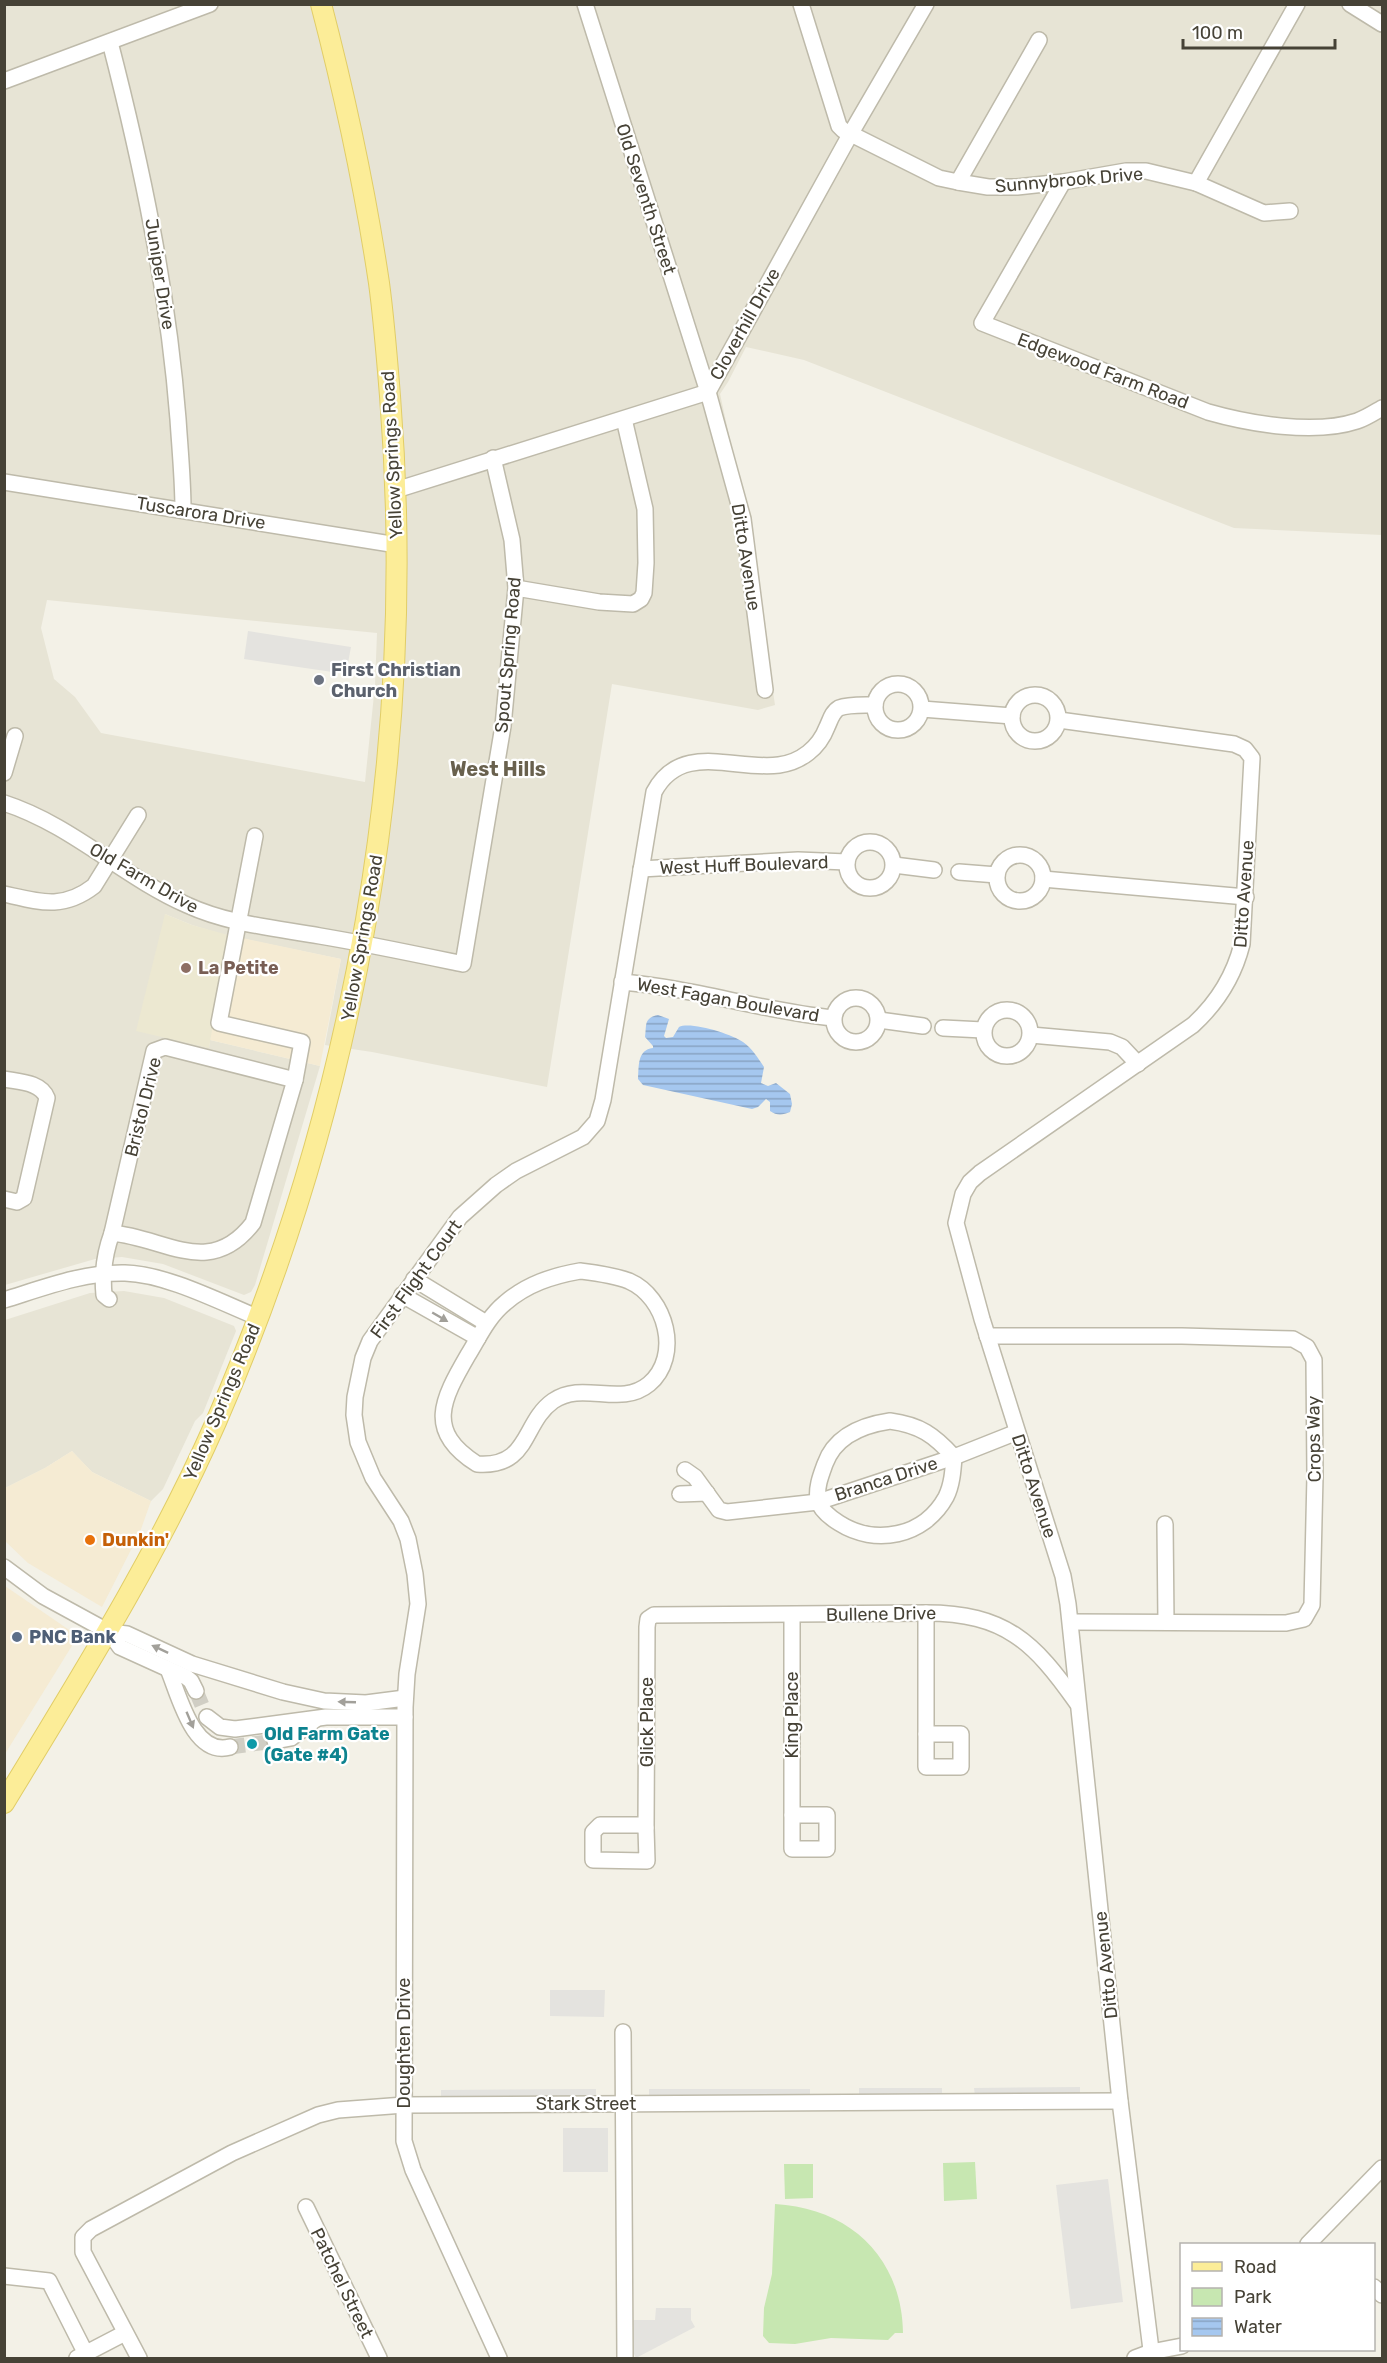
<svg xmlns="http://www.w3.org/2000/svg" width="1387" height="2363" viewBox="0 0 1387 2363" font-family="Rubik,sans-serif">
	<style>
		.residential { fill: #e7e4d5; fill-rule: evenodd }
		.commercial { fill: #f5ebd3 }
		.education { fill: #ece8d1 }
		.green { fill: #c7e7b1 }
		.parking { fill: #e4e3df }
		.water { fill: url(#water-rules) }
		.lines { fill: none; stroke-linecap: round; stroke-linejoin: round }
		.minor-tunnel { stroke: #d0cec4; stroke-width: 15; stroke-dasharray: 15 8; stroke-linecap: butt }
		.minor-casing { stroke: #bebaaa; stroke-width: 18 }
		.major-casing { stroke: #e1cd67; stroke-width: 22 }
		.minor { stroke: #fff; stroke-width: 15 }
		.major { stroke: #fced98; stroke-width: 20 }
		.oneway { fill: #a2a09a }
		.worship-dot { fill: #6b7280; stroke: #fff; stroke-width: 2 }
		.education-dot { fill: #8d6e63; stroke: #fff; stroke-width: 2 }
		.food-dot { fill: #e8710a; stroke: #fff; stroke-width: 2 }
		.service-dot { fill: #5c6f8a; stroke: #fff; stroke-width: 2 }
		.culture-dot { fill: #0f9aa8; stroke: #fff; stroke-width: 2 }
		.labels { text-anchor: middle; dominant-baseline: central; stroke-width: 4.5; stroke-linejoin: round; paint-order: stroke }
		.street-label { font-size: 18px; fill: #464236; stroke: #fff }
		.worship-label { font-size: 18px; font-weight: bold; fill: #5b616d; stroke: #fff; text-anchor: start }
		.education-label { font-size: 18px; font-weight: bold; fill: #785e54; stroke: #fff; text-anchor: start }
		.food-label { font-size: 18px; font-weight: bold; fill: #c56008; stroke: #fff; text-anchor: start }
		.service-label { font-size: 18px; font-weight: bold; fill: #4e5e75; stroke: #fff; text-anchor: start }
		.culture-label { font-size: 18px; font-weight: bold; fill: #0d838f; stroke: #fff; text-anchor: start }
		.neighbourhood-label { font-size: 20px; font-weight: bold; fill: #69614e; stroke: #fff }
	</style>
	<defs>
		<pattern id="water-rules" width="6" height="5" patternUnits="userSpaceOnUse" patternTransform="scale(1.5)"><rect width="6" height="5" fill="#a5c7ef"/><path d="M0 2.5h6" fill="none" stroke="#88a3c2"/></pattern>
	</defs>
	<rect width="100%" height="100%" fill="#f3f1e7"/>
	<g class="residential">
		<path d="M5,5H1382V535L1234,528L804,360L746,347L728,382L720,394L746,512L775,705L758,710L612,684L547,1087L372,1052L325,1045L341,959L221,934L192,925L165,914L209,1048L210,1040L320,1066L255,1285L251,1292L244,1295L163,1264L122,1257L95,1259L5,1285ZM47,600L377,633L375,685L365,782L101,733L75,697L54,679L41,628Z"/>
		<path d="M124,1291L164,1298L234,1326L236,1331L203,1413L195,1421L163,1489L151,1501L92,1472L72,1451L45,1468L5,1488V1320L90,1293Z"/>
	</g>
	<g class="commercial">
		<path d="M228,935L341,959L320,1066L210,1040Z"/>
		<path d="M72,1451L92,1472L151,1501L140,1532L102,1607L28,1563L5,1541V1488L45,1468Z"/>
		<path d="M5,1586L78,1636L5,1754H4Z"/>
	</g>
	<path class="education" d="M165,914L192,925L228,935L209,1048L136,1031Z"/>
	<g class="green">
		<path d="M975,2162L977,2199L944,2201L943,2163Z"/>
		<path d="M784,2164H813V2198L785,2199Z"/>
		<path d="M775,2204C849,2208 902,2257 903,2333H895L888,2340L831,2338L795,2344L769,2343L763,2336L764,2308L772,2274Z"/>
	</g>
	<g class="parking">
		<path d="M248,631L351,647L346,674L244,659Z"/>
		<path d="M550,1990H605L604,2017L550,2016Z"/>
		<path d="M1080,2087V2095L975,2096L974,2088Z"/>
		<rect x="859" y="2088" width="83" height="8"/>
		<path d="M596,2089V2098H441V2090Z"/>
		<path d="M649,2089H810V2096L649,2097Z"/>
		<rect x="563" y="2128" width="45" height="44"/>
		<path d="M1108,2179L1123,2302L1071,2309L1056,2185Z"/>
		<path d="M656,2308H691V2320L695,2327L636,2358L632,2350L633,2320H655Z"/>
	</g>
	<path class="water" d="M658,1015L669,1019L664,1036L666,1038L673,1037L679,1027C690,1021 732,1034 743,1042C752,1048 758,1058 764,1067L761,1083L768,1086L776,1083L790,1094L792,1104L790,1112C783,1115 777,1116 770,1111V1102L766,1099L758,1107L752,1109L643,1085L638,1079C639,1066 637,1050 653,1048V1046L645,1037C647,1026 643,1018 658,1015Z"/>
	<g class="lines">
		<g class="minor-tunnel">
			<path d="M196,1691L207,1717"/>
			<path d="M230,1747L275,1741"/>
		</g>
		<g class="minor-casing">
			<g id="minor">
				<path d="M585,4L708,392L743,519L765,690"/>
				<path d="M801,4L839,126L843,130L939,178L958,182L988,187H1017L1063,182L1126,171H1146L1196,183L1264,213L1290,211"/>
				<path d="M1350,4L1382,24"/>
				<path d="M110,42C142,166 168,291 178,419C180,450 183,480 183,510"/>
				<path d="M4,81L210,4"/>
				<path d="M958,182L1039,40"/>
				<path d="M1063,182L982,323L1208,412C1250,424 1315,435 1357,421C1366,418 1375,412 1382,408"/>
				<path d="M1196,183L1297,4"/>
				<path d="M4,482L397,545"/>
				<path d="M396,490L708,392L851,133L926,4"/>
				<path d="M516,588L599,602L633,604L641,599L644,593L646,563L645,509L624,419"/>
				<circle cx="898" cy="707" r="23"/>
				<circle cx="1035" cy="718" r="23"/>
				<path d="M922,709L1012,716"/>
				<path d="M1059,720L1234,744L1245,749L1252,758L1242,944C1234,976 1217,1003 1193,1025L980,1173L970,1182L963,1194L956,1223L982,1319L1063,1576L1068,1604L1120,2101L1152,2358"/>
				<path d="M4,773L15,736"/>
				<path d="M4,803C72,825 123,877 187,905C228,924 275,928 320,936C368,944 415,954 463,964L503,726L516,588L512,540L493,458"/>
				<circle cx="870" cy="865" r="23"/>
				<circle cx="1020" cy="878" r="23"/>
				<path d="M894,865L934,870"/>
				<path d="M641,869L798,860L847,862"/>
				<path d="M959,872L997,875"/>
				<path d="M1043,879L1246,897"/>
				<path d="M4,894C40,902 63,910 94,886L138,815"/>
				<path d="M622,982C693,988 762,1011 833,1018"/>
				<circle cx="856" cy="1020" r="22"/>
				<circle cx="1007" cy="1033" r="23"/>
				<path d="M879,1020L923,1026"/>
				<path d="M943,1028L983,1030"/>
				<path d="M1031,1035L1110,1042L1122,1047L1138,1064"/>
				<path d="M4,1079C19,1082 41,1082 47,1098L24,1198L17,1202L4,1199"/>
				<path d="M112,1233L154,1051L165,1047L295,1080"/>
				<path d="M580,1271C596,1273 613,1275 629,1281C666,1297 682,1356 649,1384C620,1408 583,1380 553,1401C522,1423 530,1468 477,1464C425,1431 442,1400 468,1355C479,1337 488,1317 505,1303C527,1284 552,1276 580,1271Z"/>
				<path d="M414,1279L486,1323"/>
				<path d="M402,1295L478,1338"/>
				<path d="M109,1299L104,1295C102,1275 105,1252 112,1233C166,1238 210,1279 253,1223L295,1080L302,1042L219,1023L255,836"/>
				<path d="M4,1300C43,1288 84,1272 125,1273C166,1274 220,1302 259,1318"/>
				<path d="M987,1336H1182L1293,1339L1307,1347L1314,1360L1315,1476L1312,1605L1304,1619L1286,1623L1071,1622"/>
				<path d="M890,1421C920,1425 934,1435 954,1457C953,1471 952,1485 946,1497C924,1537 875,1546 839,1523C831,1518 820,1510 818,1500C816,1487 821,1475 825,1464C835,1436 863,1425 890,1421Z"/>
				<path d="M685,1470L695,1477L719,1510L727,1512L818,1502L954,1457L1017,1432"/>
				<path d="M680,1494L707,1493"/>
				<path d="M1165,1524L1166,1622"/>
				<path d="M4,1567L43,1596L109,1632L127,1634L192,1664L283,1692L324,1701L366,1703L405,1698"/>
				<path d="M926,1613V1734"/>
				<path d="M792,1615V1815"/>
				<path d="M109,1632L120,1647L186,1677L191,1681L196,1691"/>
				<path d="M168,1669C179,1695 193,1757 230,1747"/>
				<path d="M207,1717L220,1727L235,1729L326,1717H405"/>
				<rect x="926" y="1734" width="35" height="33"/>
				<path d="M275,1741L291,1738L316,1719"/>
				<rect x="792" y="1815" width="35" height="34"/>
				<path d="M600,1825H640L646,1828L647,1861L593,1860V1832Z"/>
				<path d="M646,1828L647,1627L648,1619L654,1615L926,1613C1005,1613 1034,1642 1077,1703"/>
				<path d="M623,2032L625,2358"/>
				<path d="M306,2207L379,2358"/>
				<path d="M1308,2244L1382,2168"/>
				<path d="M4,2276L49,2281L86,2354"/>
				<path d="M1374,2287L1382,2295"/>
				<path d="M77,2358L125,2333"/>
				<path d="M139,2358L83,2252V2237L91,2229L232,2153L318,2115L338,2110L404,2105L1120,2101"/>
				<path d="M499,2358L413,2170L404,2141L405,1707L407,1674L418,1604L415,1574L408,1539L401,1521L373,1478L358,1442L354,1415L355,1397L363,1358L370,1341L460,1217L496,1185L516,1171L583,1137L597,1121L603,1100L654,792C681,741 735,771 779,765C801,762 819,748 827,727C830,721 832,712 839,708C849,704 864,705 875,705"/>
				<path d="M1135,2358L1151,2352L1182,2346"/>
			</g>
		</g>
		<g class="major-casing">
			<path id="major" d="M4,1803C80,1678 157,1556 216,1422C356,1100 418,747 390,396C387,358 384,320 379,283C365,189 345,96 321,4"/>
		</g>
		<use href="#minor" class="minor"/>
		<use href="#major" class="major"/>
	</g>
	<defs><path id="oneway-solid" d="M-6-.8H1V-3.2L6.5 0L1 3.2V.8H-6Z" transform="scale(1.5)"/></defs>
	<g class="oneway">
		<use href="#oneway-solid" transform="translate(440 1317) rotate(30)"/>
		<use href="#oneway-solid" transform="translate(160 1649) rotate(-155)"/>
		<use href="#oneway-solid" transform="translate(347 1702) rotate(-178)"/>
		<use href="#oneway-solid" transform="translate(190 1720) rotate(67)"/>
	</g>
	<circle class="worship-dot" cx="319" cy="680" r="6"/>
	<circle class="education-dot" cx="186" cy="968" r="6"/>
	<circle class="food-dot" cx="90" cy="1540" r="6"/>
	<circle class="service-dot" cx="17" cy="1637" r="6"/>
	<circle class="culture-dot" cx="252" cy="1744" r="6"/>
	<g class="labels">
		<g class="street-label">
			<text transform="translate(1069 180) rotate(-5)">Sunnybrook Drive</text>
			<text transform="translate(646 199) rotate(72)">Old Seventh Street</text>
			<text transform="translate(160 274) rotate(81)">Juniper Drive</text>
			<text transform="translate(745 324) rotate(-61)">Cloverhill Drive</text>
			<text transform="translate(1103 371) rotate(21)">Edgewood Farm Road</text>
			<text transform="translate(392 455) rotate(-93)">Yellow Springs Road</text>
			<text transform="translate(201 513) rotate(9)">Tuscarora Drive</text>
			<text transform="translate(746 557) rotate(81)">Ditto Avenue</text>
			<text transform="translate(508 655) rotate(-85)">Spout Spring Road</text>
			<text transform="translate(744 865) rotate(-2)">West Huff Boulevard</text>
			<text transform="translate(144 878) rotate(30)">Old Farm Drive</text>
			<text transform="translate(1244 894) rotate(-86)">Ditto Avenue</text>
			<text transform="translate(362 938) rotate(-80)">Yellow Springs Road</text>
			<text transform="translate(728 1000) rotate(10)">West Fagan Boulevard</text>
			<text transform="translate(143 1107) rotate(-76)">Bristol Drive</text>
			<text transform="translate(416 1279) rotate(-54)">First Flight Court</text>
			<text transform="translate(222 1402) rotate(-67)">Yellow Springs Road</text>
			<text transform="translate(1314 1439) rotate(-91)">Crops Way</text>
			<text transform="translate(886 1479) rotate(-18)">Branca Drive</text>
			<text transform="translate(1034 1486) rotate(72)">Ditto Avenue</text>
			<text transform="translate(881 1614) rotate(-1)">Bullene Drive</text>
			<text transform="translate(792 1715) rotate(-90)">King Place</text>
			<text transform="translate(647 1722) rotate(-90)">Glick Place</text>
			<text transform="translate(1106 1965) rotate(-96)">Ditto Avenue</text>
			<text transform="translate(404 2043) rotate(-90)">Doughten Drive</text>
			<text x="586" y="2104">Stark Street</text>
			<text transform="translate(342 2283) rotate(64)">Patchel Street</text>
		</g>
		<g class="worship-label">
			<text x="331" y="670">First Christian<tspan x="331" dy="21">Church</tspan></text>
		</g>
		<g class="education-label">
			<text x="198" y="968">La Petite</text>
		</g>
		<g class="food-label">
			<text x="102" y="1540">Dunkin'</text>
		</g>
		<g class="service-label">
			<text x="29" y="1637">PNC Bank</text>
		</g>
		<g class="culture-label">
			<text x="264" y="1734">Old Farm Gate<tspan x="264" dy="21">(Gate #4)</tspan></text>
		</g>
		<g class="neighbourhood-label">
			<text x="498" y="769">West Hills</text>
		</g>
	</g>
	<rect width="1387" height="2363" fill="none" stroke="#464236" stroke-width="12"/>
	<rect x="1180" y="2243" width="195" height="108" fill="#ffffff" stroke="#b5b3af" stroke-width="1.5"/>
	<rect x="1192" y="2262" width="30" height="9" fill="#fced98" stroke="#b5b3af" stroke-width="1.5"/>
	<text x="1234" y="2273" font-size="18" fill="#464236">Road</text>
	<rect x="1192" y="2288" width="30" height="18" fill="#c7e7b1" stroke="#b5b3af" stroke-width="1.5"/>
	<text x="1234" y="2303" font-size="18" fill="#464236">Park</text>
	<rect x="1192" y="2318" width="30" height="18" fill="url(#water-rules)" stroke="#b5b3af" stroke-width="1.5"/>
	<text x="1234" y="2333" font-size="18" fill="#464236">Water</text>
	<path d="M1183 39v9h152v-9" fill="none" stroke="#464236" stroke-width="3"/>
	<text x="1192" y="39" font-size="18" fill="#464236" stroke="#ffffff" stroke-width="4.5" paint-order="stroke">100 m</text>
</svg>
